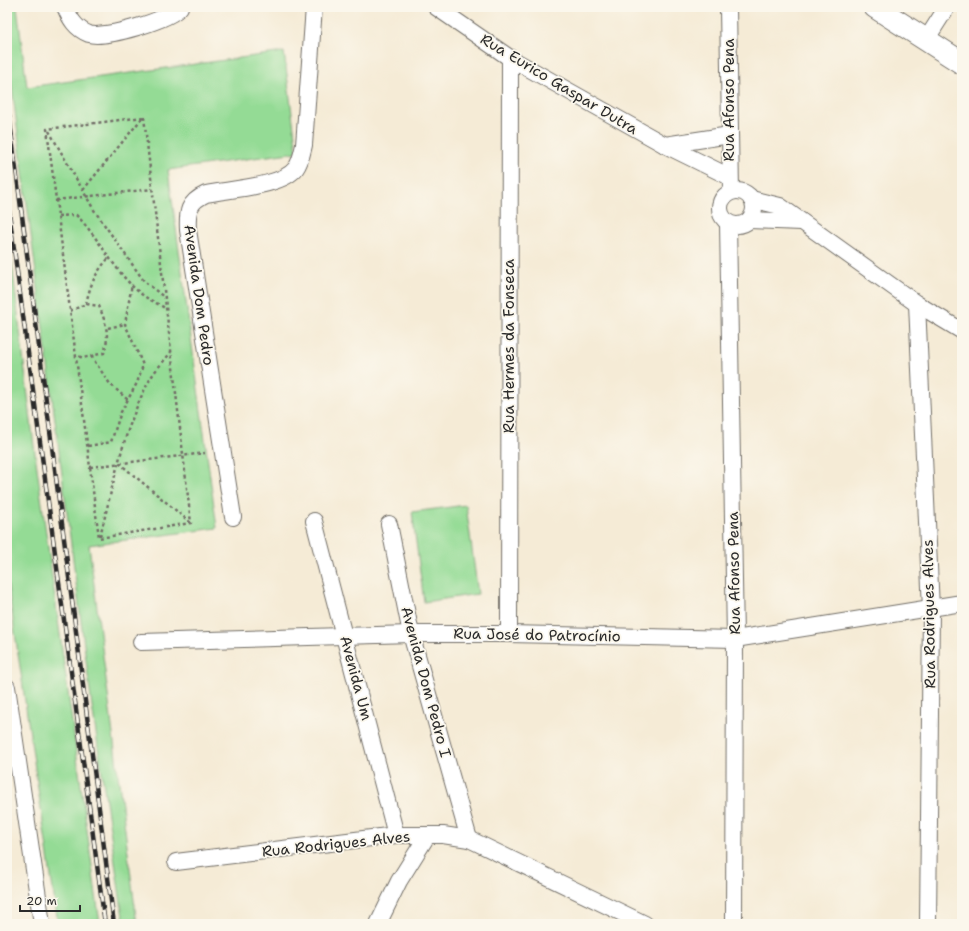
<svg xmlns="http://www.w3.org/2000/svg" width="969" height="931" viewBox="0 0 969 931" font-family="'Shantell Sans',sans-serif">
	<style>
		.green { fill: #94db95; stroke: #608360 }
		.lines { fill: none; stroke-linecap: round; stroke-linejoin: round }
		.street-casing { stroke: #726e67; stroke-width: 18 }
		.primary-casing { stroke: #726e67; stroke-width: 24 }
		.path { stroke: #726e67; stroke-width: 2.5; stroke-dasharray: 3 3; stroke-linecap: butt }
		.street { stroke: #fff; stroke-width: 16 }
		.primary { stroke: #fff; stroke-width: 22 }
		.rail-casing { stroke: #2b2b2b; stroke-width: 4.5 }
		.rail { stroke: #fbf7ec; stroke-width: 3; stroke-dasharray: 9; stroke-linecap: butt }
		.labels { text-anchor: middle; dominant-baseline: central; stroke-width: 3.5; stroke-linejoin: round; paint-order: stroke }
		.street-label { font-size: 15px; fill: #2b2b2b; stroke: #fbf7ec }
	</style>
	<rect width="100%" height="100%" fill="#fbf7ec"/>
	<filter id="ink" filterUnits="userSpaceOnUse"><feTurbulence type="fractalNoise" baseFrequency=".025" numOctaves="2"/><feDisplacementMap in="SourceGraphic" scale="8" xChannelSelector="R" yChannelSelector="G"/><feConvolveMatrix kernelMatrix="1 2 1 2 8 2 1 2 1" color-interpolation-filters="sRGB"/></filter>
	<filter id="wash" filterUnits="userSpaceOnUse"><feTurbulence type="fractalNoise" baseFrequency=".012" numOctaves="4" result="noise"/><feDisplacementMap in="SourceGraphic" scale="16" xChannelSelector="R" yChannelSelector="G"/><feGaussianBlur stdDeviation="0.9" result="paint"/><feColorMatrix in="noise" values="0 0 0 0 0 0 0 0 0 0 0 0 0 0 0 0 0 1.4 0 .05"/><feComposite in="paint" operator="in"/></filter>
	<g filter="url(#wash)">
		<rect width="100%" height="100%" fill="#f5ebd6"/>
		<g class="green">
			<path d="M7,7H17L27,87L284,52L297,152L168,170L217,528L89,545L137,924H124L91,699L7,49Z"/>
			<path d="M7,223L34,446L100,924H58L7,579Z"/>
			<path d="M466,505L478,594L424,602L412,512Z"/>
		</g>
	</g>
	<g filter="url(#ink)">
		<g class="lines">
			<g class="street-casing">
				<g id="street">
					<path d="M65,7C70,19 76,29 89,34C104,39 170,20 180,7"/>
					<path d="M436,7L510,58L665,145L730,177"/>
					<path d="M728,7L731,192"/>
					<path d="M926,40L947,7"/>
					<path d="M665,145L730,135"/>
					<circle cx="737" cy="208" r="17"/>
					<path d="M751,199L780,206L917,304L962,331"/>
					<path d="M749,220L802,222"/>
					<path d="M728,223L735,639L734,924"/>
					<path d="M917,304L931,609L928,924"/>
					<path d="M233,517L188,230C187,212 188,202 206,194C229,189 282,187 296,168C301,161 302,153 304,145L314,7"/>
					<path d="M314,521L396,835"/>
					<path d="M389,524L411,634L469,839"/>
					<path d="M509,634L510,58"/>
					<path d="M141,642L411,634H509L735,639L962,603"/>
					<path d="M7,687L42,924"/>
					<path d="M176,862L396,835H443L469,839L645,924"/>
					<path d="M378,924L399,881L427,836"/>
				</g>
			</g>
			<g class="primary-casing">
				<path id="primary" d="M875,7L962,63"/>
			</g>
			<g class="path">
				<path d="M144,117L191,523L99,538L47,129Z"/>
				<path d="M49,131L94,210L144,281L165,298"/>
				<path d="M83,190L143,117"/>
				<path d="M56,200L152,189"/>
				<path d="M58,216L76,215C100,238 117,277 144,296C150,300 158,304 165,308"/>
				<path d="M86,304C90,285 96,271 110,257"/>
				<path d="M70,311L86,304L99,306C106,323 110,335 104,353L83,358L76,355"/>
				<path d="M108,328L125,324"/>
				<path d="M91,356L110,384L128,400"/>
				<path d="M88,446L111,442L121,412L137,383L143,365L125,324L132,284"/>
				<path d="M119,463L191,523"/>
				<path d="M90,467L205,453"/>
				<path d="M100,536C114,483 124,424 152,376C157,368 165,360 171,352"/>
			</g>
			<use href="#street" class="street"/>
			<use href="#primary" class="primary"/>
			<g class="rail-casing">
				<g id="rail">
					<path d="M7,100L114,924"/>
					<path d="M7,197L105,924"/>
				</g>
			</g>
			<use href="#rail" class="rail"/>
		</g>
	</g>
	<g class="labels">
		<g class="street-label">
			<text transform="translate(559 84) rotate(31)">Rua Eurico Gaspar Dutra</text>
			<text transform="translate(729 100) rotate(-90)">Rua Afonso Pena</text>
			<text transform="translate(199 295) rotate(82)">Avenida Dom Pedro</text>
			<text transform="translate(509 346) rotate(-90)">Rua Hermes da Fonseca</text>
			<text transform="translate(734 573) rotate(-91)">Rua Afonso Pena</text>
			<text transform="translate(929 614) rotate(-91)">Rua Rodrigues Alves</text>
			<text transform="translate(537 635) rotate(1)">Rua José do Patrocínio</text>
			<text transform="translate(356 678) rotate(75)">Avenida Um</text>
			<text transform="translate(426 682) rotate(75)">Avenida Dom Pedro I</text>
			<text transform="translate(336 844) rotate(-6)">Rua Rodrigues Alves</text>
		</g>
	</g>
	<rect width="969" height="931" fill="none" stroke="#fbf7ec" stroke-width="24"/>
	<path d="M20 905v6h60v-6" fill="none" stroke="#2b2b2b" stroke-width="2"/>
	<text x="26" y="905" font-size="12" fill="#2b2b2b" stroke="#fbf7ec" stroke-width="3" paint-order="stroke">20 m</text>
</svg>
